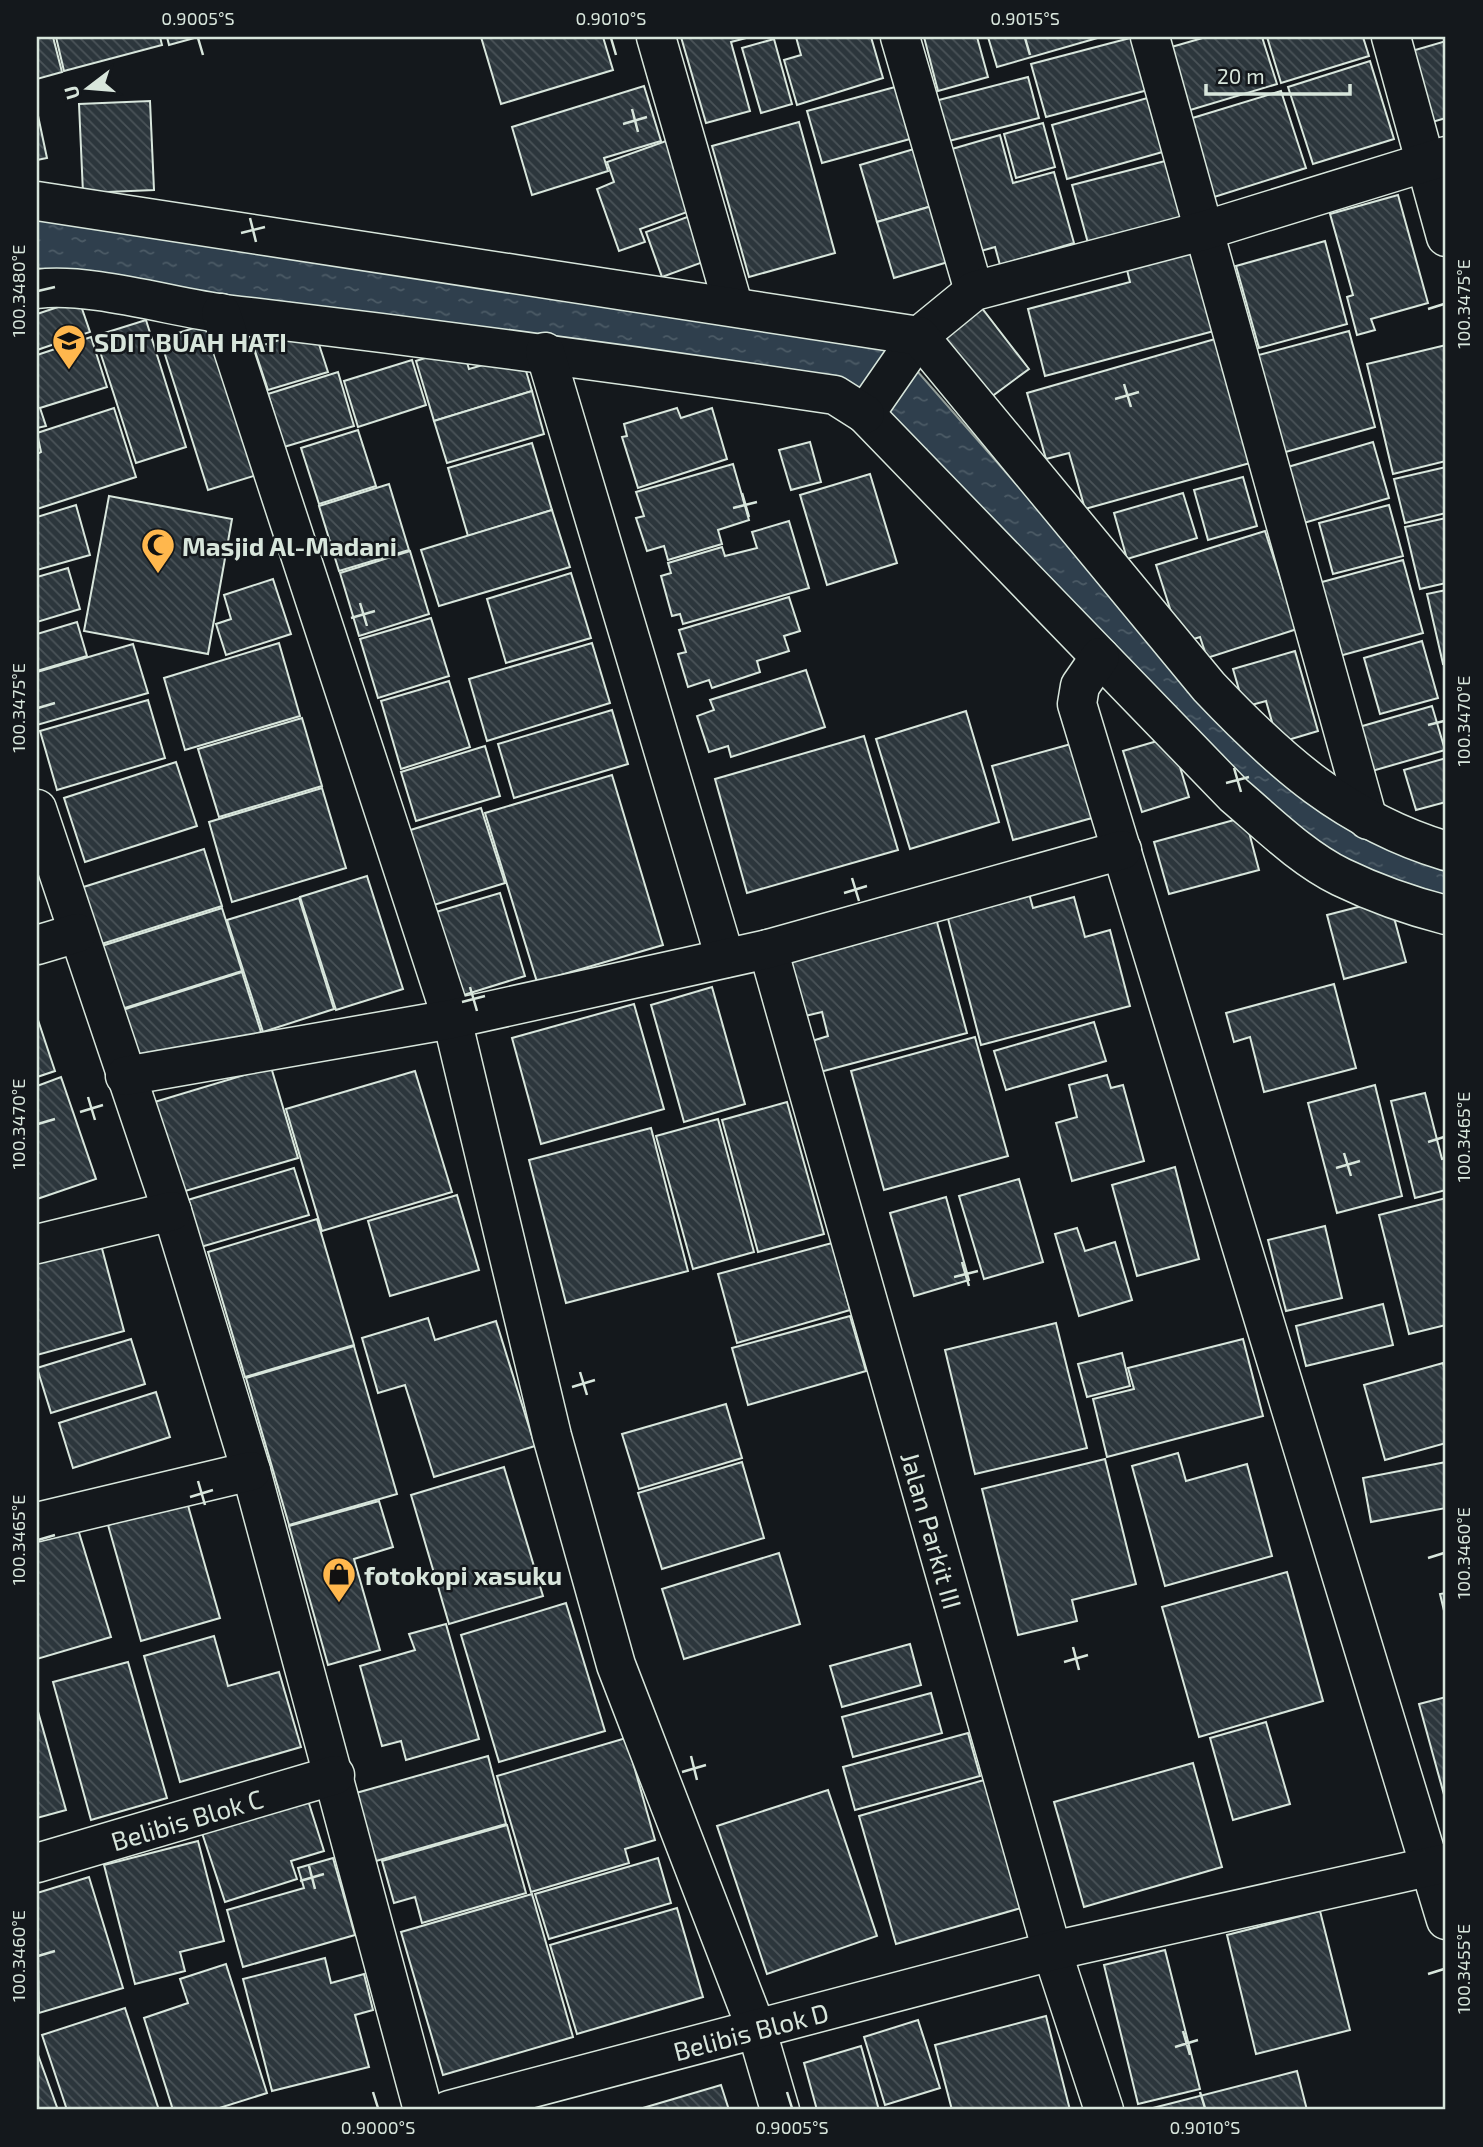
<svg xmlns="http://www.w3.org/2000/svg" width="1483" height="2147" viewBox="0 0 1483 2147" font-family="'Exo 2',sans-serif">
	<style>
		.water { fill: url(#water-ripples); stroke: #939e99; stroke-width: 2 }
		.building { fill: url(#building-back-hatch); stroke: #d8e6dc; stroke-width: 2 }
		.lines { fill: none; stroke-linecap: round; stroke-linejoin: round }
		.minor-casing { stroke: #d8e6dc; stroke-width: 41 }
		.minor { stroke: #14181c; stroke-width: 38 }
		.ticks { fill: none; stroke: #d8e6dc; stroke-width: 2.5 }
		.labels { text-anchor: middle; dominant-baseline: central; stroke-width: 5; stroke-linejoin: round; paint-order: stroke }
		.poi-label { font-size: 26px; font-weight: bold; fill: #d8e6dc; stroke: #14181c; text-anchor: start }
		.street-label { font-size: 26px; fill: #d8e6dc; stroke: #14181c }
		.neatline { fill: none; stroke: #d8e6dc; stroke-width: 2.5 }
		.ticks-label { font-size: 18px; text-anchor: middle; fill: #d8e6dc }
	</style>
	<defs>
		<pattern id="water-ripples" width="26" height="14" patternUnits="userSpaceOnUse" patternTransform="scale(1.75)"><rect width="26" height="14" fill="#2f3f4d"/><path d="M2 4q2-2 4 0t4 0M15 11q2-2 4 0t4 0" fill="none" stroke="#4c5b66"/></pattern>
		<pattern id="building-back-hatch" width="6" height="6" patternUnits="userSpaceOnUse" patternTransform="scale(1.75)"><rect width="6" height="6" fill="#2c363c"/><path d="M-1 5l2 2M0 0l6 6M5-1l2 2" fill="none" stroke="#4a5358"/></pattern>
	</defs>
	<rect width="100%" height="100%" fill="#14181c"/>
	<path class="water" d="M37,220L696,309L897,348L1206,701L1446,864V905L1299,837L868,392L37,268Z"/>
	<g class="building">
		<path d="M37,37H53L62,72L37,79Z"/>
		<path d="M56,37H160L162,45L64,71Z"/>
		<path d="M167,37H198L169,45Z"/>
		<path d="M481,37H603L613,70L501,104Z"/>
		<path d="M681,37H750L731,42L750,111L706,123Z"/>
		<path d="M796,37H871L883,78L797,105L784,60L801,55Z"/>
		<path d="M924,37H977L988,77L938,91Z"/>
		<path d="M988,37H1101L997,67Z"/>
		<path d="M1134,37L1148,90L1046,117L1031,64Z"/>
		<path d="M1206,37H1262L1277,84L1187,111L1168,48Z"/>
		<path d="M1267,37H1363L1369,56L1281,83Z"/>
		<path d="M774,39L792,104L761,113L742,48Z"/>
		<path d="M1446,41V118L1425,124L1405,53Z"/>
		<path d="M1370,61L1394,139L1313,164L1288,87Z"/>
		<path d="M1028,77L1039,118L945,142L935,101Z"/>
		<path d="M644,86L661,141L604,158L608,171L532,195L512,127Z"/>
		<path d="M895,87L910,139L822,163L807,111Z"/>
		<path d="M1281,91L1306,168L1211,198L1186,120Z"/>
		<path d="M1151,97L1166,151L1067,179L1052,125Z"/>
		<path d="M150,101L154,190L83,193L79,104Z"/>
		<path d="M37,111L47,158L37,160Z"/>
		<path d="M799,122L835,253L749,277L712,146Z"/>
		<path d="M1043,123L1055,167L1016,178L1004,134Z"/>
		<path d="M1000,135L1013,183L1054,172L1074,243L1000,265L995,247L974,253L945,151Z"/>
		<path d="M666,141L690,211L640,229L645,242L619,251L597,189L614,182L607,162Z"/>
		<path d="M914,149L932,206L877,222L860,165Z"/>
		<path d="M1169,160L1184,218L1088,243L1072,185Z"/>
		<path d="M1398,195L1428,303L1371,319L1375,330L1357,335L1347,297L1353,295L1330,214Z"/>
		<path d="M932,206L948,262L894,278L877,222Z"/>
		<path d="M690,216L706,261L662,277L646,232Z"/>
		<path d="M1325,241L1347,324L1259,348L1236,266Z"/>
		<path d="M1192,249L1214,331L1045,376L1028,309L1130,282L1126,266Z"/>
		<path d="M79,300L90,332L37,350V314Z"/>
		<path d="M978,303L1029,369L987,400L938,334Z"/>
		<path d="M146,320L186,447L136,463L95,336Z"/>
		<path d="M209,323L257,475L208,490L160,339Z"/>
		<path d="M314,329L328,372L268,390L254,348Z"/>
		<path d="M1349,331L1375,427L1282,453L1255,356Z"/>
		<path d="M91,337L107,387L40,408L46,426L37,428V355Z"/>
		<path d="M1215,339L1250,463L1085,509L1069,453L1046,459L1027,393Z"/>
		<path d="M1446,345V461L1393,474L1367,364Z"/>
		<path d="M462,346L469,369L521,354L532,391L434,421L416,361Z"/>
		<path d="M412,360L426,405L358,427L344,381Z"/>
		<path d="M338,372L354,426L284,447L268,394Z"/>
		<path d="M532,391L544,434L447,463L434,421Z"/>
		<path d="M114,408L136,477L37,509V454L41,452L37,433Z"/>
		<path d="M677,408L681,418L712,408L727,459L638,488L622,437L627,436L624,424Z"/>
		<path d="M358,430L376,486L319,504L301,448Z"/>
		<path d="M810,442L821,482L791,490L779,450Z"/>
		<path d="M1373,442L1389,498L1297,525L1281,469Z"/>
		<path d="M532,443L552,510L468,536L448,468Z"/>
		<path d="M733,464L749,520L718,530L722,544L668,560L664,546L647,551L636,518L644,516L636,492Z"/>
		<path d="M1446,467V513L1405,523L1394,479Z"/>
		<path d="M870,474L897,563L827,585L800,495Z"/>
		<path d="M1243,477L1257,526L1208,540L1194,490Z"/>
		<path d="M389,484L409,550L339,571L319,506Z"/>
		<path d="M1183,493L1197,538L1127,559L1114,513Z"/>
		<path d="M109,496L232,519L208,654L84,631Z"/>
		<path d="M76,505L90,555L37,570V517Z"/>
		<path d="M1389,505L1403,556L1333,574L1319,523Z"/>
		<path d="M552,510L570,567L439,606L421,550Z"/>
		<path d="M1446,518V583L1420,589L1405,527Z"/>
		<path d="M789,521L809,588L683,624L680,614L672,616L661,576L671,573L668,563L722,547L725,556L757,548L752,532Z"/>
		<path d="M1265,531L1297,629L1207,658L1200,637L1181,643L1156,565Z"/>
		<path d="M410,551L429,614L359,636L340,573Z"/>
		<path d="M1403,560L1423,633L1332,658L1311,585Z"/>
		<path d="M68,568L80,609L37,622V577Z"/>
		<path d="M571,573L591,638L506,663L487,599Z"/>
		<path d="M273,579L291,634L226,655L216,624L231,619L224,595Z"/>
		<path d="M1446,590V663L1443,664L1427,594Z"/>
		<path d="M789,597L800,631L784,636L789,651L757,661L760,672L712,688L709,680L688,687L678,654L686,652L679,630Z"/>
		<path d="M431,618L449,676L378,698L360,639Z"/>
		<path d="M77,622L87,656L37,671V634Z"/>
		<path d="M1422,641L1438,698L1380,714L1364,658Z"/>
		<path d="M279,643L300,716L185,750L164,678Z"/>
		<path d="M592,643L610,703L487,741L469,679Z"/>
		<path d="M133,644L148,693L37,725V672Z"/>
		<path d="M1295,651L1318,731L1278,743L1266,701L1244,707L1233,669Z"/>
		<path d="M806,670L825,727L731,757L728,746L709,752L697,716L714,710L710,700Z"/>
		<path d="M449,681L470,747L401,769L381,701Z"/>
		<path d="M148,700L165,758L57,790L40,731Z"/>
		<path d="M1432,706L1445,750L1372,771L1359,727Z"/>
		<path d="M612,710L628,764L514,798L498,744Z"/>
		<path d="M966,711L999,822L910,849L876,739Z"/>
		<path d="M302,718L322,786L219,817L198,749Z"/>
		<path d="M864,736L898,850L747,893L715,779Z"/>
		<path d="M1171,737L1189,797L1142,812L1123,751Z"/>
		<path d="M1071,744L1092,818L1013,840L992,766Z"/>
		<path d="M485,746L500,796L416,821L401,772Z"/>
		<path d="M1446,758V802L1416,810L1404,770Z"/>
		<path d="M176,762L197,826L85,862L64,798Z"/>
		<path d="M612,775L663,945L537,982L485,813Z"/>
		<path d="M322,788L346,868L232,902L209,822Z"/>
		<path d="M481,808L505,883L424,908L401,833Z"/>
		<path d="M1245,817L1259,870L1169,894L1154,842Z"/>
		<path d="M204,849L222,906L92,947L74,890Z"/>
		<path d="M367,876L403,989L336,1010L300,897Z"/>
		<path d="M1028,890L1033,908L1074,897L1085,937L1110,930L1130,1006L981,1045L946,911Z"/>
		<path d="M500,893L525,976L451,999L426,915Z"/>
		<path d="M299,898L334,1009L263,1032L227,920Z"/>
		<path d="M1389,899L1406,962L1344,979L1327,915Z"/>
		<path d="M222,908L242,971L112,1012L92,949Z"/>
		<path d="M934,911L967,1033L820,1072L812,1041L828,1036L822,1012L805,1016L788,950Z"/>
		<path d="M242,972L261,1032L132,1074L113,1013Z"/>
		<path d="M1334,984L1356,1068L1264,1092L1250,1037L1234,1042L1226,1013Z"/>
		<path d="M712,987L745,1104L684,1122L651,1005Z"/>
		<path d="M634,1004L664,1109L541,1144L512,1038Z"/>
		<path d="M37,1017L55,1071L37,1077Z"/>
		<path d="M1094,1022L1106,1061L1006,1090L994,1051Z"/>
		<path d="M975,1037L1008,1156L884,1190L851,1071Z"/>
		<path d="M271,1067L298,1158L175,1194L148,1104Z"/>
		<path d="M415,1071L452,1192L322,1231L286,1109Z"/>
		<path d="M1107,1075L1111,1088L1123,1085L1144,1161L1072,1181L1056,1123L1077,1117L1069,1085Z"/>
		<path d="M61,1077L96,1179L37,1199V1086Z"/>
		<path d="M1375,1085L1402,1196L1337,1213L1308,1103Z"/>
		<path d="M1425,1093L1442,1159L1446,1158V1190L1415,1198L1391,1101Z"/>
		<path d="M787,1102L824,1234L758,1252L722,1120Z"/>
		<path d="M718,1119L754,1252L693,1269L656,1136Z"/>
		<path d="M651,1128L688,1271L566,1303L529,1160Z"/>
		<path d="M1175,1167L1199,1259L1137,1276L1112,1185Z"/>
		<path d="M294,1168L309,1215L194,1249L181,1202Z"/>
		<path d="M1019,1179L1043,1262L984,1279L959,1196Z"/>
		<path d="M457,1195L479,1270L390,1296L368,1221Z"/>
		<path d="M946,1197L969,1280L914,1296L890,1213Z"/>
		<path d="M1446,1198V1325L1409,1334L1379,1215Z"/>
		<path d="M317,1219L354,1345L245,1377L208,1252Z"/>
		<path d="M1325,1226L1342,1298L1286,1311L1268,1240Z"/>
		<path d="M1077,1228L1085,1251L1115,1242L1132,1300L1079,1316L1055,1234Z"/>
		<path d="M100,1241L124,1331L37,1355V1259Z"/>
		<path d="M832,1243L850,1310L737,1343L718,1274Z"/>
		<path d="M1383,1304L1393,1345L1306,1366L1296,1326Z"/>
		<path d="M850,1316L866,1371L748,1405L732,1348Z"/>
		<path d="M428,1318L435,1340L496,1321L535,1446L434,1477L405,1385L378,1393L362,1338Z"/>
		<path d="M1056,1323L1087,1448L975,1474L945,1350Z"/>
		<path d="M131,1339L145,1384L51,1413L37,1368Z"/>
		<path d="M1243,1339L1263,1416L1107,1457L1093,1399L1134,1389L1128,1368Z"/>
		<path d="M354,1346L397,1494L289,1525L246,1378Z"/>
		<path d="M1122,1353L1130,1386L1087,1397L1078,1364Z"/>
		<path d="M1443,1363L1446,1376V1443L1385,1460L1364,1385Z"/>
		<path d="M156,1392L170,1437L73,1468L59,1423Z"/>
		<path d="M726,1404L742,1458L639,1489L622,1434Z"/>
		<path d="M1178,1453L1186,1481L1247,1464L1272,1556L1165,1586L1132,1466Z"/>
		<path d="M1105,1459L1136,1584L1072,1600L1077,1621L1018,1635L982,1489Z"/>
		<path d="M742,1462L764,1538L662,1569L638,1493Z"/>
		<path d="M1446,1462V1508L1371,1522L1363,1478Z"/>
		<path d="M504,1467L543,1596L449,1624L411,1495Z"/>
		<path d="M379,1501L393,1547L354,1559L380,1650L328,1665L289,1526Z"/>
		<path d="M187,1502L220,1618L141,1641L108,1525Z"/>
		<path d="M77,1526L111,1637L37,1659V1538Z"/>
		<path d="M779,1553L800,1624L684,1659L662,1589Z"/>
		<path d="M1287,1572L1323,1701L1199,1737L1162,1607Z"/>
		<path d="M1446,1593V1619L1440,1594Z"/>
		<path d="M566,1603L605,1731L499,1762L461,1635Z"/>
		<path d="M446,1624L479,1739L406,1760L401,1741L382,1746L360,1666L415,1650L409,1634Z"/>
		<path d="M214,1636L228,1686L279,1672L301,1747L180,1782L144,1656Z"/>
		<path d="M910,1644L921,1685L842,1707L830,1666Z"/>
		<path d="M128,1662L167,1798L91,1820L53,1682Z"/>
		<path d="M931,1693L942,1733L853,1757L842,1717Z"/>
		<path d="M1446,1697V1802L1419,1704Z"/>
		<path d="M37,1708L66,1810L37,1818Z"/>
		<path d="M1266,1722L1290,1804L1233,1820L1210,1738Z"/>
		<path d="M968,1733L980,1776L855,1810L843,1767Z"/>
		<path d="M626,1738L655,1840L625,1849L629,1863L531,1892L497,1776Z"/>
		<path d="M488,1756L506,1824L376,1861L356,1793Z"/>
		<path d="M1193,1763L1222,1867L1084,1907L1054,1802Z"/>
		<path d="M984,1780L1021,1908L896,1944L859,1816Z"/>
		<path d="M828,1790L877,1936L767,1974L717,1826Z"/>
		<path d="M306,1794L324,1851L291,1861L297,1879L225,1902L200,1827Z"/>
		<path d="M507,1825L526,1893L422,1923L415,1897L394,1903L382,1861Z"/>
		<path d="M198,1841L224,1941L180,1952L185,1971L135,1984L104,1865Z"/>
		<path d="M333,1858L355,1935L243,1967L227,1910L304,1888L298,1868Z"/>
		<path d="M658,1858L671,1903L549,1939L535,1894Z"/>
		<path d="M89,1877L123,1988L39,2013L37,1893Z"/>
		<path d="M532,1894L573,2037L443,2075L401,1932Z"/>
		<path d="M677,1908L703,1997L577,2034L550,1945Z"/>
		<path d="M1320,1911L1350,2030L1256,2054L1227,1935Z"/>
		<path d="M1165,1950L1200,2089L1138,2104L1104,1965Z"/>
		<path d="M325,1958L331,1983L364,1974L373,2010L355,2015L369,2067L272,2091L243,1979Z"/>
		<path d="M226,1964L267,2093L213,2110H173L144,2018L188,2003L180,1979Z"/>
		<path d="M125,2008L159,2110H67L42,2035Z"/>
		<path d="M1046,2016L1070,2110H952L935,2045Z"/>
		<path d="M918,2020L940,2088L885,2105L864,2037Z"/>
		<path d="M861,2046L879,2110H817L804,2063Z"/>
		<path d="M37,2052L58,2110H37Z"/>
		<path d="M1297,2071L1307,2110H1145Z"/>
		<path d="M721,2085L729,2110H636Z"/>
	</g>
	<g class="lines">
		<g class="minor-casing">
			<g id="minor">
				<path d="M656,37L733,305"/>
				<path d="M900,37L974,291"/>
				<path d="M1150,37L1368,820"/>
				<path d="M1391,37L1446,237"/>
				<path d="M1446,156L1206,230L974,291L919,336L865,414L1234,795C1267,823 1302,858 1341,877C1374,893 1411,906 1446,915"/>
				<path d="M37,201L919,336L1209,687C1280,762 1346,821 1446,851"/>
				<path d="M37,289C88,282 172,307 225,314C429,338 632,365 835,395L865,414"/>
				<path d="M221,313L452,1019L552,1436L616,1665L756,2028L780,2110"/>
				<path d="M545,352L725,958"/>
				<path d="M1100,657L1080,686L1077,704L1446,1920"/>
				<path d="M37,809L172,1211L251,1471L423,2110"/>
				<path d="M37,945L77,933"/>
				<path id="s1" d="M768,949L1052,1951L1104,2110"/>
				<path d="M125,1076L452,1019L768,949L1122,850"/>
				<path d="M37,1244L172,1211"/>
				<path d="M37,1522L251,1471"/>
				<path id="s2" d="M37,1863L335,1775"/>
				<path id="s3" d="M449,2110L1052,1951L1446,1863"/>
			</g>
		</g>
		<use href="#minor" class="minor"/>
	</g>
	<path class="ticks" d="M198,38L203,55M611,38L616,55M1025,38L1030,55M632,109L638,132M623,124L647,117M250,218L256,242M241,233L265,227M38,291L55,287M1428,309L1444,304M1124,384L1131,407M1115,399L1139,392M742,493L749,517M733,508L757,502M360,603L367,626M351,618L375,611M38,708L55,703M1428,725L1444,721M1234,768L1241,792M1226,783L1249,777M852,878L859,901M844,893L867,886M470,987L477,1011M462,1002L485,996M88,1097L95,1120M80,1112L103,1105M38,1124L55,1119M1428,1142L1444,1137M1344,1153L1351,1176M1336,1168L1360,1161M962,1262L969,1286M954,1277L978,1271M580,1372L587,1395M572,1387L595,1380M198,1481L205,1505M190,1497L213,1490M38,1540L55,1535M1428,1558L1444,1553M1073,1647L1079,1670M1064,1662L1088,1655M691,1756L697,1780M682,1772L706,1765M309,1866L315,1889M300,1881L324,1874M38,1956L55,1951M1428,1974L1444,1969M1183,2031L1190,2055M1175,2047L1198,2040M373,2092L378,2108M787,2092L792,2108M1200,2092L1205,2108"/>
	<defs>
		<g id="school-pin" transform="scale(1.75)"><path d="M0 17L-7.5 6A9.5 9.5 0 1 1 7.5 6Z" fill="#ffb74d" stroke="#14181c"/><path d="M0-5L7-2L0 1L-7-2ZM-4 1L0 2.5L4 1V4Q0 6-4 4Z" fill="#111"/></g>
		<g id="mosque-pin" transform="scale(1.75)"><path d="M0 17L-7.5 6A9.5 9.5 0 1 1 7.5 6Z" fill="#ffb74d" stroke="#14181c"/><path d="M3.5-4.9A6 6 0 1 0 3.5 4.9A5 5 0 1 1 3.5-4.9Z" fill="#111"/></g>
		<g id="shop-pin" transform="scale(1.75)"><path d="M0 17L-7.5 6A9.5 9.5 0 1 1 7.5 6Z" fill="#ffb74d" stroke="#14181c"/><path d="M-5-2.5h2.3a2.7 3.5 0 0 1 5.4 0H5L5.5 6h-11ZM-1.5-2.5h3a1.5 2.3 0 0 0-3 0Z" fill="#111"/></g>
	</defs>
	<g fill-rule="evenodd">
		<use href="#school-pin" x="69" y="341"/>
		<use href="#mosque-pin" x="158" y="545"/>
		<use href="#shop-pin" x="339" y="1574"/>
	</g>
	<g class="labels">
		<g class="poi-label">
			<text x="94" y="341">SDIT BUAH HATI</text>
			<text x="182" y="545">Masjid Al-Madani</text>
			<text x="364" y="1574">fotokopi xasuku</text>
		</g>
		<g class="street-label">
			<text stroke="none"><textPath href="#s1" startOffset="604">Jalan Parkit III</textPath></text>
			<text stroke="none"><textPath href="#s2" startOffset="156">Belibis Blok C</textPath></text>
			<text stroke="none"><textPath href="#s3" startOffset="312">Belibis Blok D</textPath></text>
		</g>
	</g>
	<rect width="1483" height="2147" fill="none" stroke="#14181c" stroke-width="77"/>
	<g transform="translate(88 88) rotate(254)" stroke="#14181c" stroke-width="5" paint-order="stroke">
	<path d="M0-5L12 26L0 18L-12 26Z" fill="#d8e6dc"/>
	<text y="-10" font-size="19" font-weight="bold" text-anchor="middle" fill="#d8e6dc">U</text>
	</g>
	<path d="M1206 84v10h144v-10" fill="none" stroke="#d8e6dc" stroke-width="3.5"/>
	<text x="1217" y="84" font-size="21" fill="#d8e6dc" stroke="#14181c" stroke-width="5" paint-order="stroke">20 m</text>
	<rect x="38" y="38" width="1406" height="2070" class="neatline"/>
	<g class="ticks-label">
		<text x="198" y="25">0.9005°S</text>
		<text x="611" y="25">0.9010°S</text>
		<text x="1025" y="25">0.9015°S</text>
		<text transform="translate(19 291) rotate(-90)" y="6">100.3480°E</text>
		<text transform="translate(1464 304) rotate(-90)" y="6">100.3475°E</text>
		<text transform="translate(19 708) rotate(-90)" y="6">100.3475°E</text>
		<text transform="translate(1464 721) rotate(-90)" y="6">100.3470°E</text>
		<text transform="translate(19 1124) rotate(-90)" y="6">100.3470°E</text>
		<text transform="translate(1464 1137) rotate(-90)" y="6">100.3465°E</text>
		<text transform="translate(19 1540) rotate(-90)" y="6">100.3465°E</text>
		<text transform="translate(1464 1553) rotate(-90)" y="6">100.3460°E</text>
		<text transform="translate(19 1956) rotate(-90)" y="6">100.3460°E</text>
		<text transform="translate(1464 1969) rotate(-90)" y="6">100.3455°E</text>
		<text x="378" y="2134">0.9000°S</text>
		<text x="792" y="2134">0.9005°S</text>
		<text x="1205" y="2134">0.9010°S</text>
	</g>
</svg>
